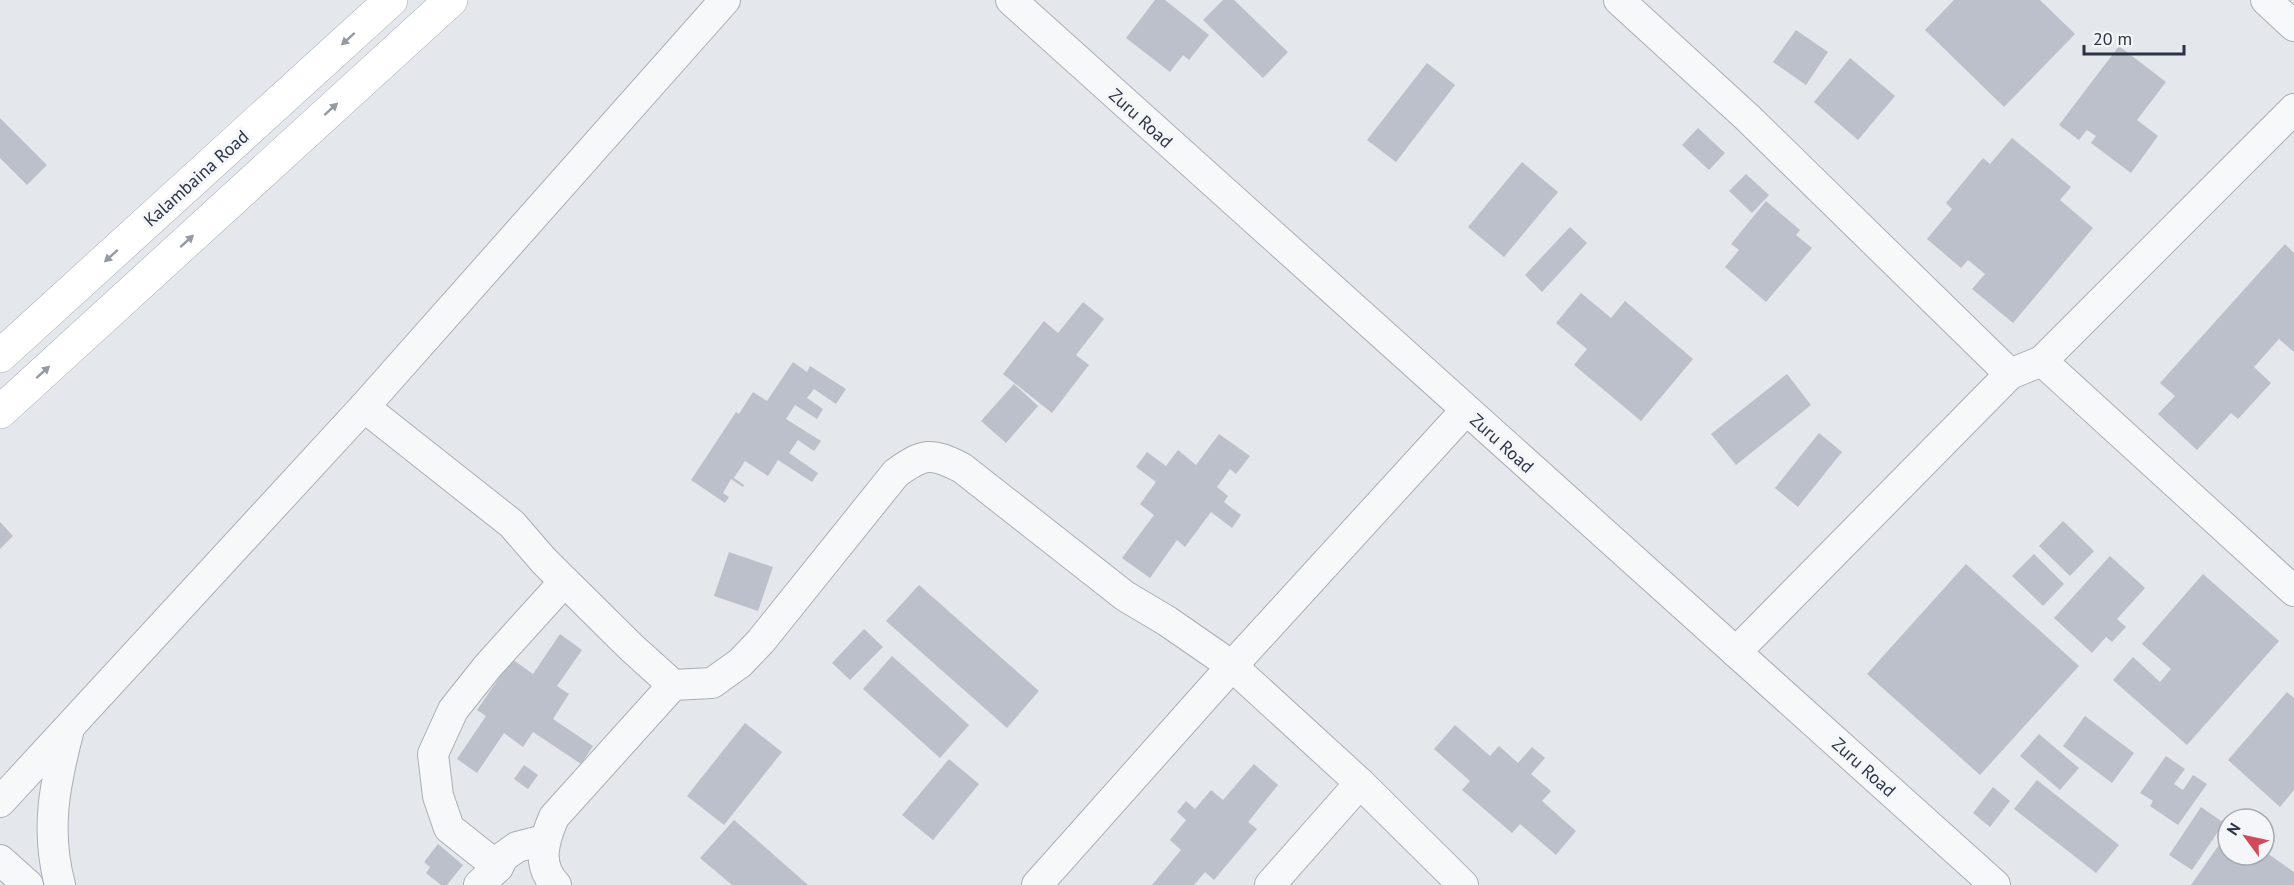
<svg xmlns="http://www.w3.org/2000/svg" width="2294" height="885" viewBox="0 0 2294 885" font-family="'PT Sans',sans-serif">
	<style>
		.building { fill: #bbc0ca }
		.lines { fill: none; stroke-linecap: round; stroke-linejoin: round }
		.minor-casing { stroke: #a9aeb7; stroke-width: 32 }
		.secondary-casing { stroke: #a9aeb7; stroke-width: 34 }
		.minor { stroke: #f7f8fa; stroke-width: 30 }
		.secondary { stroke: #fff; stroke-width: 33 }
		.oneway { fill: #959aa2 }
		.labels { text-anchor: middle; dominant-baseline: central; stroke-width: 6; stroke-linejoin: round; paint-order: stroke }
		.street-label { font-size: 18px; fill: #2b3445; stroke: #f4f6f9 }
	</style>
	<rect width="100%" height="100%" fill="#e4e7ec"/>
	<g class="building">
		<path d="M1155,0H1165L1209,35L1189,60L1183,55L1170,72L1126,38Z"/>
		<path d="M1223,0H1234L1288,52L1263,78L1203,20Z"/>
		<path d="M1954,0H2040L2075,34L2004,107L1925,30Z"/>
		<path d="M1796,30L1828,52L1806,85L1773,62Z"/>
		<path d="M2119,46L2166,82L2137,120L2158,136L2131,173L2091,143L2096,136L2087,130L2079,140L2059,125Z"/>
		<path d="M1850,58L1895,96L1858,140L1814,102Z"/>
		<path d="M1427,63L1455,85L1396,162L1367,140Z"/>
		<path d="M0,118L47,165L27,185L0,158Z"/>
		<path d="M1698,128L1725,153L1709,170L1682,145Z"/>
		<path d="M2012,138L2071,187L2060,200L2093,228L2013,323L1972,289L1985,274L1968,260L1961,268L1927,239L1952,209L1946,203L1983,158L1990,164Z"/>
		<path d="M1522,162L1558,192L1504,257L1468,227Z"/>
		<path d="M1746,174L1769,195L1752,213L1729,191Z"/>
		<path d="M1766,201L1800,230L1796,235L1812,248L1766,302L1725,267L1739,250L1731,244Z"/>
		<path d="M1570,227L1587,243L1542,292L1525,275Z"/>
		<path d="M2285,244L2294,253V352L2279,339L2254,367L2271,383L2238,419L2231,413L2197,450L2158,414L2175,396L2160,383Z"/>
		<path d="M1581,293L1611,318L1625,301L1693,359L1641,421L1574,365L1587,349L1556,323Z"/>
		<path d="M1083,302L1104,319L1076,355L1089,365L1052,413L1003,374L1044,321L1058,333Z"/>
		<path d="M793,362L807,372L810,366L846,389L836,404L814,389L807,398L823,409L817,419L795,405L786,419L821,441L814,451L798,440L789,453L818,473L812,482L778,460L768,476L745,461L734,478L744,485L743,487L731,479L723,493L729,497L725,503L691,480L736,412L739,414L753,392L767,401Z"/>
		<path d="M1787,374L1811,405L1736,465L1711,434Z"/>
		<path d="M1014,384L1038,406L1006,443L981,421Z"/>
		<path d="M1819,433L1842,452L1798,507L1775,488Z"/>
		<path d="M1219,434L1250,456L1236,474L1230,469L1217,487L1228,496L1224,502L1241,515L1232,528L1211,512L1185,547L1177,540L1150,578L1122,558L1154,515L1140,504L1156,482L1136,467L1147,452L1166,466L1178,450L1196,465Z"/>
		<path d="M2063,521L2094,551L2070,576L2039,546Z"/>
		<path d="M0,522L13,536L0,549Z"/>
		<path d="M729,552L773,567L758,611L714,596Z"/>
		<path d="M2034,554L2064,584L2043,606L2012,576Z"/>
		<path d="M2110,556L2145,588L2117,619L2126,627L2112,642L2106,637L2092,653L2054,618Z"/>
		<path d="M1966,564L2079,666L1980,775L1867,674Z"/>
		<path d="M2203,574L2279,641L2187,745L2113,680L2133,657L2160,682L2171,669L2142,644Z"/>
		<path d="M919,585L1039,691L1007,728L886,621Z"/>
		<path d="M864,629L883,647L850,680L832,663Z"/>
		<path d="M560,634L582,650L557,686L569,694L553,719L593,746L581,764L533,732L523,747L504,733L477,773L457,759L486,716L477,710L512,659L533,674Z"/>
		<path d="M892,656L969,725L940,758L863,689Z"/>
		<path d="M2287,692L2294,698V790L2280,807L2228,760Z"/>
		<path d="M2085,716L2134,753L2112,783L2063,746Z"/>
		<path d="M745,723L782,752L724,825L687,796Z"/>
		<path d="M1455,725L1490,756L1499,746L1518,763L1532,747L1545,758L1531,774L1551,791L1542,801L1576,831L1556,855L1520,824L1512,833L1462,790L1470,781L1434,749Z"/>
		<path d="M2039,734L2079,768L2060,790L2020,756Z"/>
		<path d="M2166,756L2185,769L2174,784L2183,790L2193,775L2207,784L2178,825L2150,806L2153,801L2140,793Z"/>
		<path d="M949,759L979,784L933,840L902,815Z"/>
		<path d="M1254,764L1278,785L1248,822L1257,829L1214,880L1205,872L1194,885H1152L1181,850L1170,840L1186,820L1177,812L1186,801L1195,809L1211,790L1223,800Z"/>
		<path d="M524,765L538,775L528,789L514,779Z"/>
		<path d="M2037,780L2119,845L2096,873L2014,809Z"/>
		<path d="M1993,787L2010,801L1990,827L1973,813Z"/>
		<path d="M2201,807L2224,823L2192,870L2169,855Z"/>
		<path d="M734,820L808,885H732L700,858Z"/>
		<path d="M2228,832V855H2264V851L2294,872V885H2191Z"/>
		<path d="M438,844L463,865L447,885H441L426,873L430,867L424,862Z"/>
	</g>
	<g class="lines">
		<g class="minor-casing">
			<g id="minor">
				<path d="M1011,0L1995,885"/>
				<path d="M1619,0L1748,118L2010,374"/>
				<path d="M2266,0L2294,26"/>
				<path d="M2042,361L2294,591"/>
				<path d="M364,407L512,524L544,561L632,648L673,685"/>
				<path d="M1736,652L2010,374L2042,361L2294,109"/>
				<path d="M0,802L364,407L725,0"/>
				<path d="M0,860L28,885"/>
				<path d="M498,867L449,828L438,796L433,754L453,710L488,666L564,582"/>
				<path d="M60,885C45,829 55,783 69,729"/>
				<path d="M479,885L498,867L503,857L517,847L544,840"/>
				<path d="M556,885C536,865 544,840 554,817L673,685L712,683L740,663L761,641L896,473C924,453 931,452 962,468L1125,596L1167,621L1232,666L1360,783L1463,885"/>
				<path d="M1037,885L1232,666L1466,410"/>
				<path d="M1270,885L1360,783"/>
			</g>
		</g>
		<g class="secondary-casing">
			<g id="secondary">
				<path d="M0,356L391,0"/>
				<path d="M0,412L451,0"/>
			</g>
		</g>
		<use href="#minor" class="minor"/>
		<use href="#secondary" class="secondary"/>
	</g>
	<defs><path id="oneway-solid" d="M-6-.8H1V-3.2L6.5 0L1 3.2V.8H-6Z" transform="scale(1.5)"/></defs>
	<g class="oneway">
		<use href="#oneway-solid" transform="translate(348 39) rotate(138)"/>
		<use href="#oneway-solid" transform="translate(331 109) rotate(-42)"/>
		<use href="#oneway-solid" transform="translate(187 241) rotate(-42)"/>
		<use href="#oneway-solid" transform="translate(111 256) rotate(138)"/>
		<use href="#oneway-solid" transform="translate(43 372) rotate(-42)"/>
	</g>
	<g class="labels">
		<g class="street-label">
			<text transform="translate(1141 118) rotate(42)">Zuru Road</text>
			<text transform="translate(196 178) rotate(-42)">Kalambaina Road</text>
			<text transform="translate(1502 443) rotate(42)">Zuru Road</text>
			<text transform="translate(1864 767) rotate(42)">Zuru Road</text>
		</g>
	</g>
	<g transform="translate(2246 837) rotate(303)"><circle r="28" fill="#f4f6f9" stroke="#a4a8b1" stroke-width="1.5"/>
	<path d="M0-4.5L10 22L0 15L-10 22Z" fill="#d1495b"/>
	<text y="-9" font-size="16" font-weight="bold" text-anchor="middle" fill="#2b3445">N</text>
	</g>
	<path d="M2084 45v9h100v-9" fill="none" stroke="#2b3445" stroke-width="3"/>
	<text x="2093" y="45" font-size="18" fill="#2b3445" stroke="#f4f6f9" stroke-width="4.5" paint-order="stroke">20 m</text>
</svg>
